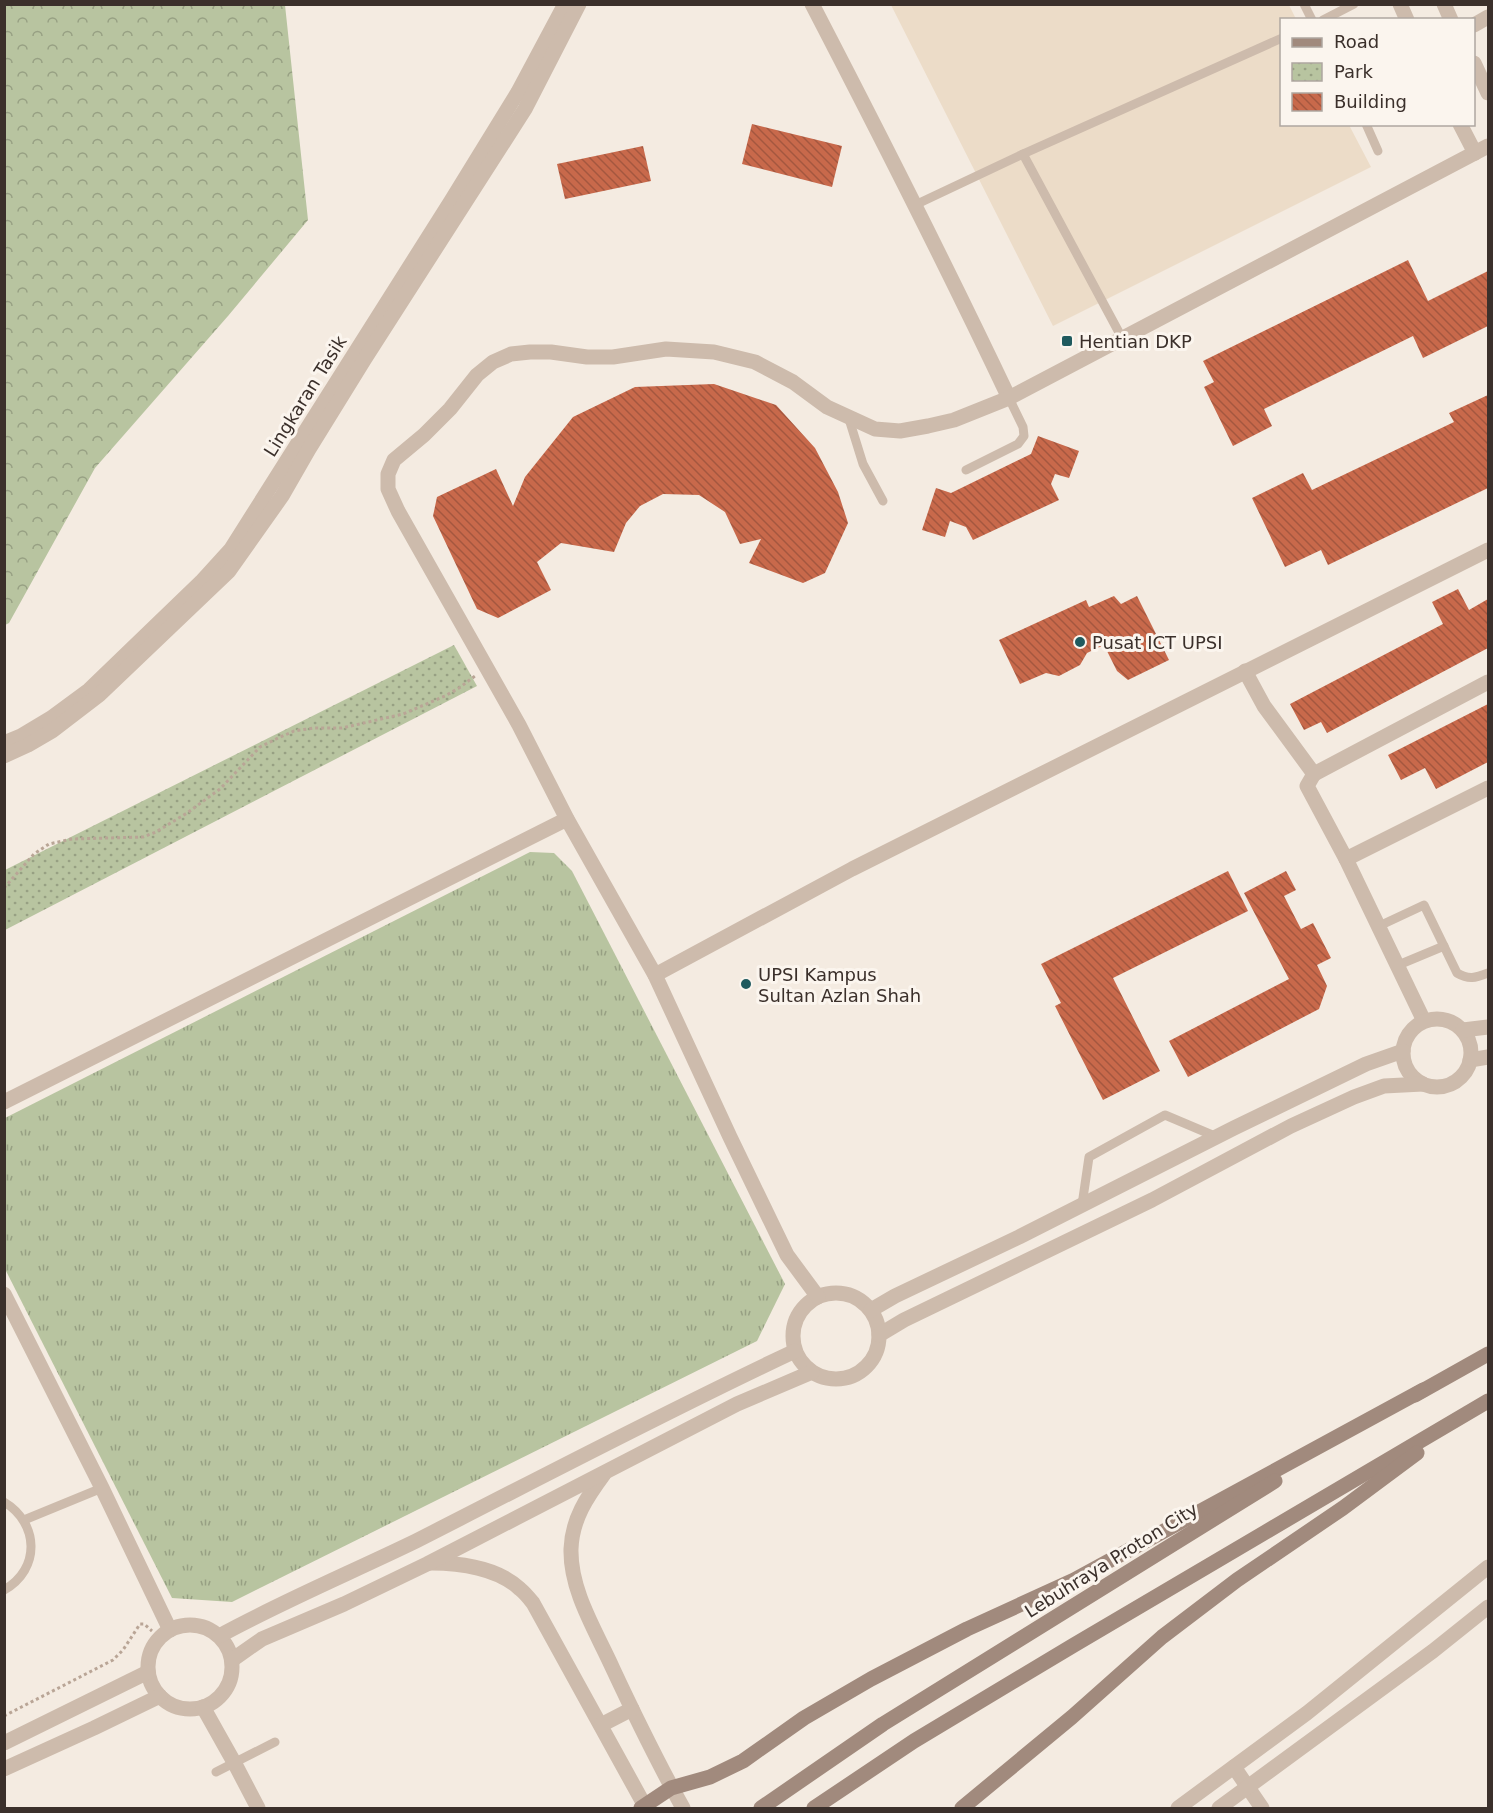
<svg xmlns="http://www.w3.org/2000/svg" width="1493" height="1813" viewBox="0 0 1493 1813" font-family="'DejaVu Sans',sans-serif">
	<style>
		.grass { fill: url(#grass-tufts) }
		.forest { fill: url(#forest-crowns) }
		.park { fill: url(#park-dots) }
		.plaza { fill: #ecdcc8 }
		.building { fill: url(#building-back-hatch) }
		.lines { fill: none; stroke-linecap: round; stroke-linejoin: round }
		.path { stroke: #b9a596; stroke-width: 3; stroke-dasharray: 3 3; stroke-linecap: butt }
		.service { stroke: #cdbbac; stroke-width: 9 }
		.minor { stroke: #cdbbac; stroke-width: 15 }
		.secondary { stroke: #a18a7d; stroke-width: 15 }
		.poi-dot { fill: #1f5a5e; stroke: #fbf5ee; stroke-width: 2 }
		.labels { text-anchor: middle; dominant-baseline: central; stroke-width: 6; stroke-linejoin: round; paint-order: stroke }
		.poi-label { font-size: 18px; fill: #3b302b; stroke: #fbf5ee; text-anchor: start }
		.street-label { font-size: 18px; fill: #3b302b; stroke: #fbf5ee }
	</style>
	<defs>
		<pattern id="grass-tufts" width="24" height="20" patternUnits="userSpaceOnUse" patternTransform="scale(1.5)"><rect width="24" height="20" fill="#b8c4a0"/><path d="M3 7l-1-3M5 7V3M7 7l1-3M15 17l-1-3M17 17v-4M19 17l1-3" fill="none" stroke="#97a083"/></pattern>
		<pattern id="forest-crowns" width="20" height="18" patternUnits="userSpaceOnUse" patternTransform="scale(1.5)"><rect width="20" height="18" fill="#b8c4a0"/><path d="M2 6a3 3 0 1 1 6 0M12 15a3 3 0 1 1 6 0" fill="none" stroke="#97a083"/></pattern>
		<pattern id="park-dots" width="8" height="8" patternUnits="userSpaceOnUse" patternTransform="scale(1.5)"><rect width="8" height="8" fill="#b8c4a0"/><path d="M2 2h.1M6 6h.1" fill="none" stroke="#97a083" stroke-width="1.8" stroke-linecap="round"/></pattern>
		<pattern id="building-back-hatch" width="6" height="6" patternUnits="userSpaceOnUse" patternTransform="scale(1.5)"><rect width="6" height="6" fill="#c8694b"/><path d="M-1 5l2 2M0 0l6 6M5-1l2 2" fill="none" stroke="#a4573f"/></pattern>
	</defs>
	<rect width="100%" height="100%" fill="#f4ebe1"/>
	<path class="grass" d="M530,852L554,853L572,871L785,1284L757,1341L232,1602L172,1598L5,1269V1118Z"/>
	<path class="forest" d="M5,4L285,5L308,220L228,316L95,468L9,623L5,625Z"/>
	<path class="park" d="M454,645L477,686L5,930V870Z"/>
	<path class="plaza" d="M891,5H1289L1296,19L1282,20V124L1349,125L1371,167L1053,326Z"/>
	<g class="building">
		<path d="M752,124L842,146L832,187L742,164Z"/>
		<path d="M643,146L651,181L565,199L557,164Z"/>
		<path d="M1408,260L1428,301L1488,271V326L1423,358L1413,336L1264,409L1272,426L1233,446L1204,387L1214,382L1203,361Z"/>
		<path d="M714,384L776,405L815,448L838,492L848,523L825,573L803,583L749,563L761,539L740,544L725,512L699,495L663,494L640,506L626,523L614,552L561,543L537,562L551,590L498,618L477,609L433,516L437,497L496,469L513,506L525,477L573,417L635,387Z"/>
		<path d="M1488,395V488L1328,565L1321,550L1285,567L1252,498L1303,473L1312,490L1454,422L1449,413Z"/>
		<path d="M1038,436L1079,451L1069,478L1055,474L1051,484L1059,500L973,540L966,527L950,521L945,537L922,530L936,488L951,493L1031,454Z"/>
		<path d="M1458,589L1469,610L1488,599V648L1327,733L1321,722L1304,730L1290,704L1443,624L1432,602Z"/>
		<path d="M1114,596L1121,604L1137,596L1169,660L1128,680L1117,671L1104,645L1087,653L1080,665L1059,676L1046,673L1020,684L999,640L1086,600L1089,607Z"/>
		<path d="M1488,704V762L1436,789L1425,768L1401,780L1388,755Z"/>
		<path d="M1228,871L1248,911L1113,978L1160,1071L1103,1100L1055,1006L1061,1003L1041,964Z"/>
		<path d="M1286,871L1296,890L1284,896L1301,929L1313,923L1331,958L1317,965L1327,986L1319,1009L1188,1077L1169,1041L1289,979L1244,893Z"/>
	</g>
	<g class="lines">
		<g class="path">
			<path d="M4,888L34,854L49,844L72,839L143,837L156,832L187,813L220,789L260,747L276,739L294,731L314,728H342L403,714L445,696L459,688L475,676"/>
			<path d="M4,1716L113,1660L123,1650L140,1624H144L152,1631"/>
		</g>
		<g class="service">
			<path d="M1304,4L1312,20"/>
			<path d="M1323,20L1354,4"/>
			<path d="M1366,124L1378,151"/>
			<path d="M1023,154L1122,338"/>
			<path d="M915,205L1023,154L1282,38"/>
			<path d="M849,419L863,464L883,501"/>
			<path d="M966,470L1018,444L1024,436L1023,427L1009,398"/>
			<path d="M1377,927L1424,905L1457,973C1469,980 1475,978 1488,973"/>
			<path d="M1396,966L1444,946"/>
			<path d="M1082,1205L1089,1157L1165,1115L1217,1137"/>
			<path d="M4,1502C39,1523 41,1569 4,1590"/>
			<path d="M24,1520L102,1488"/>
			<path d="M216,1772L275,1742"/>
		</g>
		<g class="minor">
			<path d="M812,4C880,135 946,265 1009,398"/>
			<path d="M1400,4L1407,20"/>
			<path d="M1444,4L1451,20"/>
			<path d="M1474,25L1488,17"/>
			<path d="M1474,63L1488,93"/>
			<path d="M1460,124L1475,153"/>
			<path d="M1245,671L1264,706L1314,774L1307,786L1346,859L1424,1021"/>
			<path d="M4,743L21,736L51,718L89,690L201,582L231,549L451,201L518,92L565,4"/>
			<path d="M4,756L28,745L52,731L99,695L229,571L282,496L309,449L364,360L525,109L579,4"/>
			<path d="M1314,774L1488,682"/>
			<path d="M1346,859L1488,788"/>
			<path d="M655,975L852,869L1488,550"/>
			<circle cx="1437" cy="1053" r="34"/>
			<path d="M1463,1030L1488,1027"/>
			<path d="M1470,1060L1488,1057"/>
			<path d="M4,1102L567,819"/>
			<circle cx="836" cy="1336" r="43"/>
			<path d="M4,1294L102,1488L170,1630"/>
			<path d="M818,1297L787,1255L730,1137L655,975L567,819L519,725L398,511L388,489V474L394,460L424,435L450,409L477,375L493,362L511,354L530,352H551L587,357H613L666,349L714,352L755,362L793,382L827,407L875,429L900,431L928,426L954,420L1009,398L1488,146"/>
			<path d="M871,1310L895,1296L1019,1237L1234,1128L1366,1064L1403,1051"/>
			<path d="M879,1335L904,1320L1152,1200L1291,1126L1354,1097L1384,1086L1423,1084"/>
			<path d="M604,1474C587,1497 572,1519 571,1549C570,1591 596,1631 613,1669C635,1716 658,1763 683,1808"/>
			<path d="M431,1563C460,1563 498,1568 520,1589C525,1593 529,1598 533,1603L646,1808"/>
			<circle cx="190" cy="1667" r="42"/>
			<path d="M219,1636C283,1601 350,1573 416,1541C542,1477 667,1411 795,1351"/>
			<path d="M232,1660L262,1639L344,1604L427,1564L737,1404L812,1372"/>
			<path d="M203,1707L235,1764L258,1808"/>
			<path d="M601,1725L632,1709"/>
			<path d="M4,1743L148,1672"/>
			<path d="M1234,1767L1262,1808"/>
			<path d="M4,1769L94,1728L160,1696"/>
			<path d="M1178,1808L1307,1713L1488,1567"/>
			<path d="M1219,1808L1433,1651L1488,1607"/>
		</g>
		<g class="secondary">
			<path d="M1415,1395L1488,1354"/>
			<path d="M641,1808L671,1788L710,1777L743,1761L804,1718L871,1679L967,1629L1074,1580L1423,1390"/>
			<path d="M761,1808L883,1724L1275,1481"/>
			<path d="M814,1808L914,1741L1074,1645L1488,1401"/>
			<path d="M962,1808L1072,1717L1162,1637L1237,1580L1343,1508L1417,1453"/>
		</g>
	</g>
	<g class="poi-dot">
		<rect x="1061" y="335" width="12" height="12" rx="3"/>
		<circle cx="1080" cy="642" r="6"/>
		<circle cx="746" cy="984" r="6"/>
	</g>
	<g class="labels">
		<g class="poi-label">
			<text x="1079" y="341">Hentian DKP</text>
			<text x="1092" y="642">Pusat ICT UPSI</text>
			<text x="758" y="974">UPSI Kampus<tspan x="758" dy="21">Sultan Azlan Shah</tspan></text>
		</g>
		<g class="street-label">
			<text transform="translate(305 396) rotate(-58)">Lingkaran Tasik</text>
			<text transform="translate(1111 1560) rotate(-32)">Lebuhraya Proton City</text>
		</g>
	</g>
	<rect width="1493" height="1813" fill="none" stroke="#3b302b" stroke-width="12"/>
	<rect x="1280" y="18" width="195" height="108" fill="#fbf5ee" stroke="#aea6a0" stroke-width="1.5"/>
	<rect x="1292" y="38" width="30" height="9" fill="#a18a7d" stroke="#aea6a0" stroke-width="1.5"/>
	<text x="1334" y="48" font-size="18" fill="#3b302b">Road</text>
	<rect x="1292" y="63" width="30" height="18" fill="url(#park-dots)" stroke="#aea6a0" stroke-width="1.5"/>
	<text x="1334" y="78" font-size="18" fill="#3b302b">Park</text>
	<rect x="1292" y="93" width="30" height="18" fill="url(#building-back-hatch)" stroke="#aea6a0" stroke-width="1.5"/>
	<text x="1334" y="108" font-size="18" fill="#3b302b">Building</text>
</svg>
